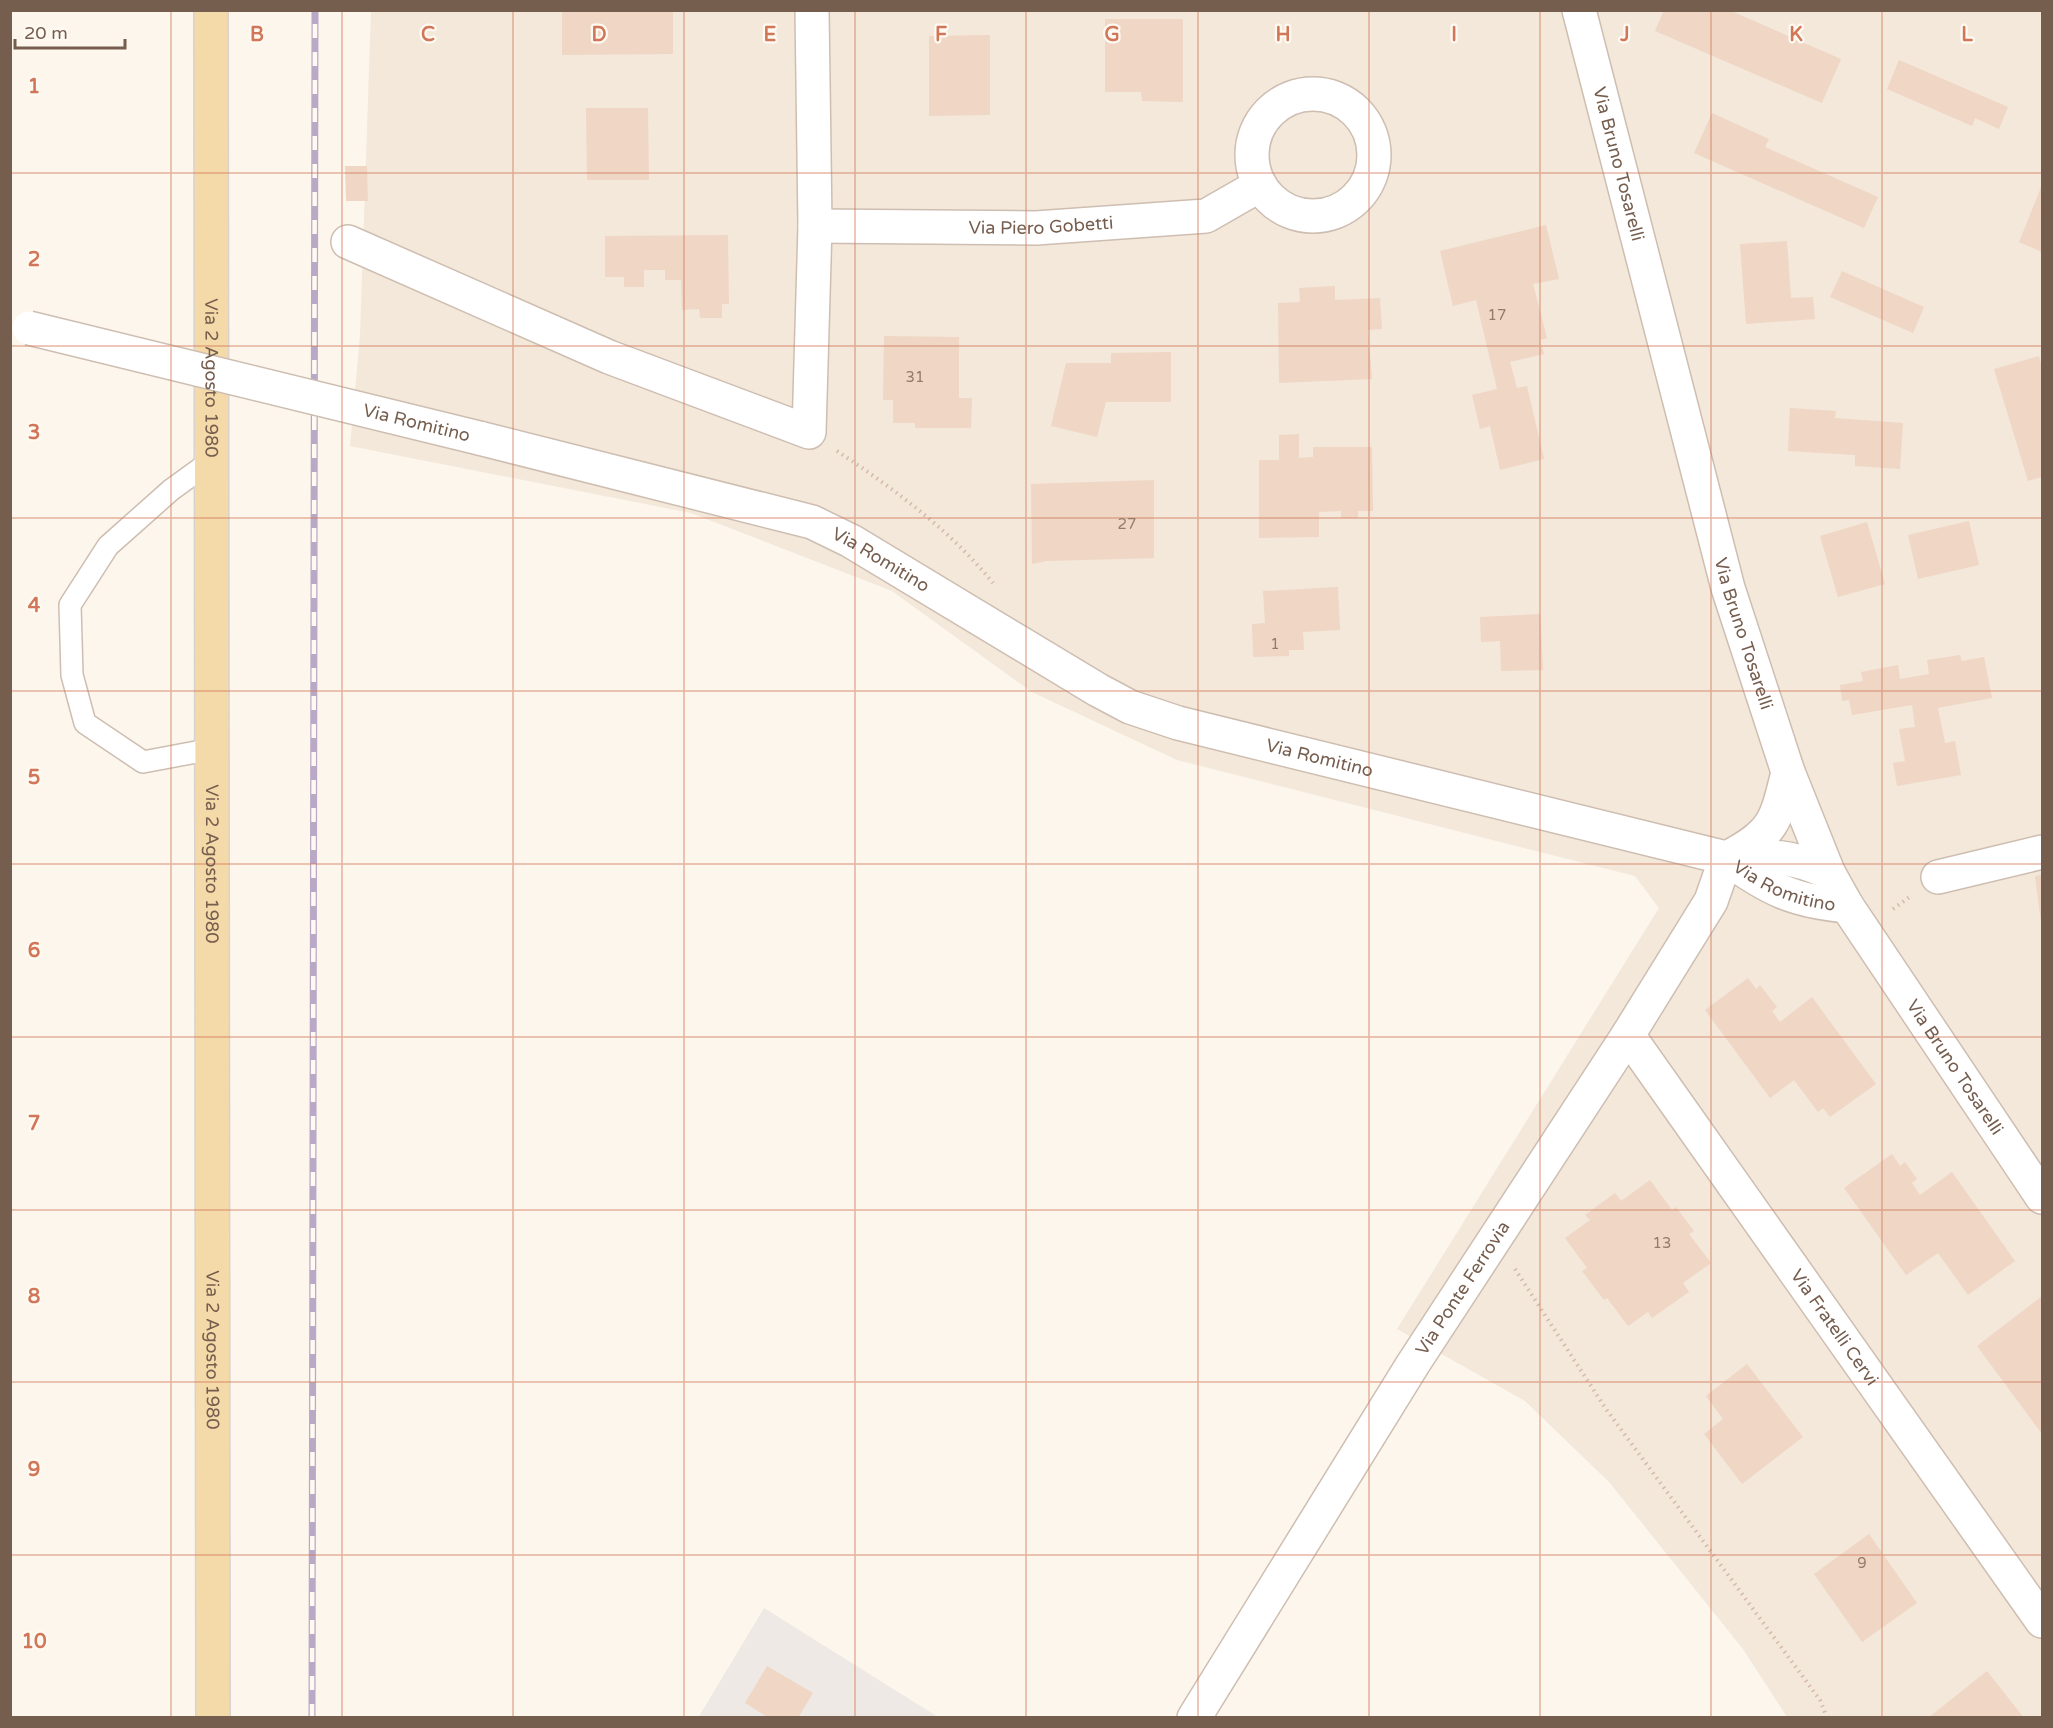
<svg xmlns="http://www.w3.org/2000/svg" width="2053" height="1728" viewBox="0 0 2053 1728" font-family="'Varela Round',sans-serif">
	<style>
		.residential { fill: #f3e8da }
		.industrial { fill: #eee9e4 }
		.building { fill: #efd6c5 }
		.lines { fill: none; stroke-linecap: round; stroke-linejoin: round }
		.service-casing { stroke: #cebeb1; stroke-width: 24 }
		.minor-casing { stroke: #cebeb1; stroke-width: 36 }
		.tertiary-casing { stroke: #cebeb1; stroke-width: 36 }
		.primary-casing { stroke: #d9d2ce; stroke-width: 36 }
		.path { stroke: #d5baa7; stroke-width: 4; stroke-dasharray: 1.5 4.5; stroke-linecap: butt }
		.service { stroke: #fff; stroke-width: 21 }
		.minor { stroke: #fff; stroke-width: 33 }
		.tertiary { stroke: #fff; stroke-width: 33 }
		.primary { stroke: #f5daa9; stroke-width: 33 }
		.rail-casing { stroke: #b9a9c6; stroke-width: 7 }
		.rail { stroke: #fefaf2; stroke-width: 4.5; stroke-dasharray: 14; stroke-linecap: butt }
		.minor-bridge-casing { stroke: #cebeb1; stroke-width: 36; stroke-linecap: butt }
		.minor-bridge { stroke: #fff; stroke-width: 33 }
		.grid { fill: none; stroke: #d27659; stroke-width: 1.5; stroke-opacity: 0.55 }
		.labels { text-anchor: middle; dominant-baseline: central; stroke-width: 4.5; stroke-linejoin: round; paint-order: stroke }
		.number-label { font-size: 15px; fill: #947c6c }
		.street-label { font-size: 18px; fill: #765e4f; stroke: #fefaf2 }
		.grid-label { font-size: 20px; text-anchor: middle; font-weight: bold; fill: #d27659; stroke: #fefaf2; stroke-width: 4.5; stroke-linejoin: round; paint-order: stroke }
	</style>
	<rect width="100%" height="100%" fill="#fcf6ec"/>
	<path class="residential" d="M371,11H2042V1717H1787L1743,1649L1609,1482L1525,1401L1397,1329L1659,908L1635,876L1177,760L1032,692L892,591L691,513L350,446L360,336Z"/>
	<path class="industrial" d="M764,1608L938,1717L698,1718Z"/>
	<g class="building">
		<path d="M562,10H673V54L562,55Z"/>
		<path d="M1664,10H1729L1841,59L1822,103L1655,31Z"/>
		<path d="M1105,19H1183V102L1142,101L1141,92H1105Z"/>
		<path d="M990,35V115L929,116V36Z"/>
		<path d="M1899,60L2008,107L1999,129L1975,118L1972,126L1887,89Z"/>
		<path d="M586,108H648L649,180H587Z"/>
		<path d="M1712,113L1769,139L1765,147L1878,197L1864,228L1694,153Z"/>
		<path d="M345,166H367L368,201H346Z"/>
		<path d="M2042,185V252L2019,242Z"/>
		<path d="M1546,225L1559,279L1533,284L1547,338L1540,340L1544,354L1510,362L1517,388L1527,386L1544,459L1500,470L1490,426L1480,429L1472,395L1497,389L1476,300L1453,306L1440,251Z"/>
		<path d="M728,235L729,304H722V318H700L699,309L682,310L681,280H665V270H644V287H624V277H605V236Z"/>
		<path d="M1787,241L1791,298L1813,297L1815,319L1746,324L1740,244Z"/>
		<path d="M1842,271L1924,307L1913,333L1830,297Z"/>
		<path d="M1335,286V300L1380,298L1382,329L1368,330L1372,379L1279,383L1278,303L1300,302L1299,288Z"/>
		<path d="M884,336L959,337V398H972L971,428H915V423H893V400H883Z"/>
		<path d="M1171,352V402H1106L1097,437L1051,426L1066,363H1111V353Z"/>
		<path d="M2039,356L2042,368V477L2028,481L1994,369Z"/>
		<path d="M1790,408L1836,411L1835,418L1903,423L1900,469L1855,466V455L1788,451Z"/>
		<path d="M1299,434V458L1313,457V447H1372L1373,511H1358V518H1341V511L1319,512V537L1259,538V460H1279V435Z"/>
		<path d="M1154,480V558L1047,561L1032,564L1031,484Z"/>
		<path d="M1969,521L1979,565L1918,579L1908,535Z"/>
		<path d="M1867,522L1885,584L1838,597L1820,536Z"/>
		<path d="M1338,587L1340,630L1303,632L1304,650H1289V656L1253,657L1252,624L1265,623L1263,591Z"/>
		<path d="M1540,614L1543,670L1501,671L1500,641L1481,642L1480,617Z"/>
		<path d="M1960,655L1962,661L1984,657L1992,698L1938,708L1945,743L1955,741L1961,775L1897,786L1893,763L1905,761L1899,729L1915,727L1912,705L1852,715L1849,700L1842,701L1840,685L1863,681L1861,672L1898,665L1900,679L1929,674L1927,660Z"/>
		<path d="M2042,875V922H2041L2035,876Z"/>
		<path d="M1748,978L1756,989L1760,985L1777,1007L1772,1011L1780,1022L1812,997L1876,1084L1830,1117L1823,1108L1818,1112L1794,1080L1770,1098L1705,1010Z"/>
		<path d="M1892,1154L1900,1166L1905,1162L1917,1179L1912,1183L1920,1195L1952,1172L2015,1261L1968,1295L1938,1253L1906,1275L1844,1188Z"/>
		<path d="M1650,1180L1672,1210L1676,1207L1694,1231L1689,1234L1711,1263L1683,1283L1689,1292L1652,1318L1648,1312L1628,1326L1607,1298L1604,1300L1582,1271L1587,1268L1565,1238L1590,1220L1585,1215L1615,1193L1621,1201Z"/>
		<path d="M2042,1296V1434L1977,1346Z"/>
		<path d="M1747,1364L1803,1437L1742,1484L1704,1434L1723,1419L1706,1396Z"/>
		<path d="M1869,1534L1917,1603L1862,1642L1814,1574Z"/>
		<path d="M767,1666L813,1693L798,1718H769L745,1703Z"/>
		<path d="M1987,1671L2024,1718H1928Z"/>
	</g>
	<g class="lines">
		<g class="service-casing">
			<path id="service" d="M211,461L171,490L108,546L70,605L72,675L85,723L143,762L212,749"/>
		</g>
		<g class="minor-casing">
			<g id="minor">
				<circle cx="1313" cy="155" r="61"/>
				<path id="s1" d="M815,226L1036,228L1206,216L1260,185"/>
				<path d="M348,242L609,357L809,432L815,226L812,10"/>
				<path id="s2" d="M479,438L812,522L851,541L1098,690L1130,707L1178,723L1726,858C1769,856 1788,854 1828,872"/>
				<path id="s3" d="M1726,858C1769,889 1793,901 1847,906"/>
				<path d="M1727,858C1774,833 1776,822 1788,772"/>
				<path d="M1938,877L2042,852"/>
				<path id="s4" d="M1628,1035L2042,1621"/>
				<path id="s5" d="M1194,1718L1413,1364L1628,1035L1711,901L1726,858"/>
			</g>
		</g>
		<g class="tertiary-casing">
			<g id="tertiary">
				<path id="s6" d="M1579,10L1728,588L1788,772L1828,872L1847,906L2042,1197"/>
			</g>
		</g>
		<g class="primary-casing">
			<g id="primary">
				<path id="s7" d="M211,10L213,1718"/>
			</g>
		</g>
		<g class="path">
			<path d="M837,451C894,489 950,530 993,583"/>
			<path d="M1893,909L1911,896"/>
			<path d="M1515,1269L1606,1409L1820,1700L1827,1718"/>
		</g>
		<use href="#service" class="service"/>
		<use href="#minor" class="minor"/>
		<use href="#tertiary" class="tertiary"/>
		<use href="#primary" class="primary"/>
		<g class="rail-casing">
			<path id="rail" d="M312,1718L315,10"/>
		</g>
		<use href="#rail" class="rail"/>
		<g class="minor-bridge-casing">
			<g id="minor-bridge">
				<path id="s8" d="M29,328L479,438"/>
			</g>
		</g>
		<use href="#minor-bridge" class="minor-bridge"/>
	</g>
	<path class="grid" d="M171,10V1718M342,10V1718M513,10V1718M684,10V1718M855,10V1718M1026,10V1718M1198,10V1718M1369,10V1718M1540,10V1718M1711,10V1718M1882,10V1718M10,173H2042M10,346H2042M10,518H2042M10,691H2042M10,864H2042M10,1037H2042M10,1210H2042M10,1382H2042M10,1555H2042"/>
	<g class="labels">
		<g class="number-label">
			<text x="1497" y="315">17</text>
			<text x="915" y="377">31</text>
			<text x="1127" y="524">27</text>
			<text x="1275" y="644">1</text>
			<text x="1662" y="1243">13</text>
			<text x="1862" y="1563">9</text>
		</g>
		<g class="street-label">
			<text stroke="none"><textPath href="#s6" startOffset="159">Via Bruno Tosarelli</textPath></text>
			<text stroke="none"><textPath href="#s1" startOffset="226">Via Piero Gobetti</textPath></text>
			<text stroke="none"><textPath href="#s7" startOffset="368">Via 2 Agosto 1980</textPath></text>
			<text stroke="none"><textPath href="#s8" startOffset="399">Via Romitino</textPath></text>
			<text stroke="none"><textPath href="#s2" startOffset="422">Via Romitino</textPath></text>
			<text stroke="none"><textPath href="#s6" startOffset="645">Via Bruno Tosarelli</textPath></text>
			<text stroke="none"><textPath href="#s2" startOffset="908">Via Romitino</textPath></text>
			<text stroke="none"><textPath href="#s7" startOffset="854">Via 2 Agosto 1980</textPath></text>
			<text stroke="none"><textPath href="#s3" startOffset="66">Via Romitino</textPath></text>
			<text stroke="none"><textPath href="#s6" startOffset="1131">Via Bruno Tosarelli</textPath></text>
			<text stroke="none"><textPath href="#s5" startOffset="507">Via Ponte Ferrovia</textPath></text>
			<text stroke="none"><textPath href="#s4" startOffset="358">Via Fratelli Cervi</textPath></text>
			<text stroke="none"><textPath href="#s7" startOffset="1340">Via 2 Agosto 1980</textPath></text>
		</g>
	</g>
	<g class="grid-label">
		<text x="257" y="41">B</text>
		<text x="428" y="41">C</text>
		<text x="599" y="41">D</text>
		<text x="770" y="41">E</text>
		<text x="941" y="41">F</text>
		<text x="1112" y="41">G</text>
		<text x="1283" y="41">H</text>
		<text x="1454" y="41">I</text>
		<text x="1625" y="41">J</text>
		<text x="1796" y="41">K</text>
		<text x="1967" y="41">L</text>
		<text x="34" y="93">1</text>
		<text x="34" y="266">2</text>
		<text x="34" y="439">3</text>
		<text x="34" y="612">4</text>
		<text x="34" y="784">5</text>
		<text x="34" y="957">6</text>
		<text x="34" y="1130">7</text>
		<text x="34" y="1303">8</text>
		<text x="34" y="1476">9</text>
		<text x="34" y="1648">10</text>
	</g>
	<rect width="2053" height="1728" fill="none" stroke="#765e4f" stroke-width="24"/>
	<path d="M15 39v9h110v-9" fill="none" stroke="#765e4f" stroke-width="3"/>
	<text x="24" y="39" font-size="18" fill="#765e4f" stroke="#fefaf2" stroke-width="4.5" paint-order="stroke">20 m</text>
</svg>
